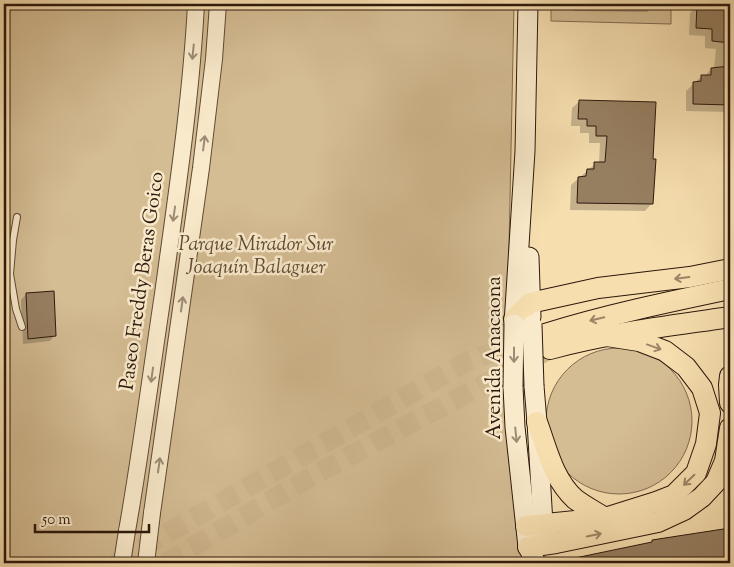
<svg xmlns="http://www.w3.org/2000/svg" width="734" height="567" viewBox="0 0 734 567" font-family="'Sorts Mill Goudy',serif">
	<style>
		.green { fill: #d4bc93; stroke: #806a50 }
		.shadow { fill: #0003 }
		.building { fill: #967f61; stroke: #2d180c }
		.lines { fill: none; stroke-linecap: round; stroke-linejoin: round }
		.primary-tunnel { stroke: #ceb68e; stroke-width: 20; stroke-dasharray: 20 10; stroke-linecap: butt }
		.service-casing { stroke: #5f4a35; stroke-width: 8 }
		.tertiary-casing { stroke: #5f4a35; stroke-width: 18 }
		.secondary-casing { stroke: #2d180c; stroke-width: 21 }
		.primary-casing { stroke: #2d180c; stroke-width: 22 }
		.service { stroke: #f9eacb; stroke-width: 6 }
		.tertiary { stroke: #f9eacb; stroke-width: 16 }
		.secondary { stroke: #f9eacb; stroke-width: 19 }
		.primary { stroke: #f6deaf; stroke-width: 20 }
		.tertiary-bridge-casing { stroke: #5f4a35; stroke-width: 18; stroke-linecap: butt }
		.secondary-bridge-casing { stroke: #2d180c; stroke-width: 21; stroke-linecap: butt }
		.tertiary-bridge { stroke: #f9eacb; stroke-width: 16 }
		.secondary-bridge { stroke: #f9eacb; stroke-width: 19 }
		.oneway { stroke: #9d8c75 }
		.oneway2 { stroke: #9c8566 }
		.labels { text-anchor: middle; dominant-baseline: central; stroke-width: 5; stroke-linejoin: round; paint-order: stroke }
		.park-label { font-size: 20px; font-style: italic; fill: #5f4934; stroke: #f9eacb }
		.street-label { font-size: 20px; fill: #2d180c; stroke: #f9eacb }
	</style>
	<rect width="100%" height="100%" fill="#f6deaf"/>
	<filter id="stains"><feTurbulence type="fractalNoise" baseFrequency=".004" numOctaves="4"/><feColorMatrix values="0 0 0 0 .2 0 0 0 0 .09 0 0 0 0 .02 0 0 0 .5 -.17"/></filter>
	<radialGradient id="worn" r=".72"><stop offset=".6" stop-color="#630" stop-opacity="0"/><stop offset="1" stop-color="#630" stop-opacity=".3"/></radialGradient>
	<g class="green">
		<path d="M4,4H514L506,394L520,538L524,563H6L7,459V390L4,324Z"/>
		<path d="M551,4H671V24L551,21Z"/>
		<circle cx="619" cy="421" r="73"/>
	</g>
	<g class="shadow">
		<path d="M574,4H655L647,12L574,11Z"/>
		<path d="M697,5L730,7V112L686,111V91L702,76H705L711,69H714L716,49L705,48V36L689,35L690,13Z"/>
		<path d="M580,101L652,160V203L645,211L570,210L571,185L595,164L599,163L600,143H589V133H580V126H571L572,108Z"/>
		<path d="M26,294L55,335L50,341L23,344L21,300Z"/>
		<path d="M730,529V563H560L562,561L650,544L653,541Z"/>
	</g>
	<g class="building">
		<path d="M697,4L730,6V43L712,41V29L696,28Z"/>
		<path d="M730,66V105L693,104V82L701,81V75H711V68Z"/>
		<path d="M579,100L656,102L653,159H656L653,204L577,203L578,177L586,176L587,169H594V162H605L607,136H596V126H587V119H578Z"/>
		<path d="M54,291L56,336L28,339L26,293Z"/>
		<path d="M730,528V563H575V558L652,542V540Z"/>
	</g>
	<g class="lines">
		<g class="primary-tunnel">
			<path d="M115,563L468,361L529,340"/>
			<path d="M165,563L307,479L548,350"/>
		</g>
		<g class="service-casing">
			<g id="service">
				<path d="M10,274L13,240L17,217"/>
				<path d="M4,275L10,274L16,309L22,327"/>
			</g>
		</g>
		<g class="tertiary-casing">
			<g id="tertiary">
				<path d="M152,513L201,168L214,59L218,4"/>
				<path d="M127,531C141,452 151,373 163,294C176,198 191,101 196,4"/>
			</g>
		</g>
		<g class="secondary-casing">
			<g id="secondary">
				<path d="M529,257L531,317"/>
				<path d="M514,324L525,151L528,4"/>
				<path d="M534,386L537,422L543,524L546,540"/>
				<path d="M513,387L515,427L528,547L536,563"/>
			</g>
		</g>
		<g class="primary-casing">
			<g id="primary">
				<path d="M514,319L530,303L598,288L690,277L730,269"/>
				<path d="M545,334C606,315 668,302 730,289"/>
				<path d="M550,349C609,333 670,326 730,317"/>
				<path d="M730,376L729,385L730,403"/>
				<path d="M537,422C547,449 553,479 575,499C584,506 596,512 605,518"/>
				<path d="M526,526L605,518L656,502L674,495L696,473L706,444L710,413L702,388L686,367L665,351L639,341L607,336"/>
				<path d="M528,547L556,543L658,522L684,510L702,497L716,482L725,461L730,428"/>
			</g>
		</g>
		<use href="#service" class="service"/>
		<use href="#tertiary" class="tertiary"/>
		<use href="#secondary" class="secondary"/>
		<use href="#primary" class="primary"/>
		<g class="tertiary-bridge-casing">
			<g id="tertiary-bridge">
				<path d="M122,563L127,531"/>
				<path d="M146,563L152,513"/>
			</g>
		</g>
		<g class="secondary-bridge-casing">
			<g id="secondary-bridge">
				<path d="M532,325L534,386"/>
				<path d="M513,387L514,324"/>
			</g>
		</g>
		<use href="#tertiary-bridge" class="tertiary-bridge"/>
		<use href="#secondary-bridge" class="secondary-bridge"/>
	</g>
	<defs><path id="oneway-shaft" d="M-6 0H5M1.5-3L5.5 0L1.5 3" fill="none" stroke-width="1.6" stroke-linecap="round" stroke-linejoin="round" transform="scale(1.25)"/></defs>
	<g class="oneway">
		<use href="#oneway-shaft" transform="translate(193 52) rotate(96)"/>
		<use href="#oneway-shaft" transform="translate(204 143) rotate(-83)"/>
		<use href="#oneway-shaft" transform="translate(174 214) rotate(98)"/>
		<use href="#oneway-shaft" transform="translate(182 304) rotate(-82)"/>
		<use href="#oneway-shaft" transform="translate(514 355) rotate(90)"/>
		<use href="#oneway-shaft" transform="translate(152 375) rotate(98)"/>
		<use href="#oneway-shaft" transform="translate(516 435) rotate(84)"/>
		<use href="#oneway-shaft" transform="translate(159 465) rotate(-82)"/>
	</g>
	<g class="oneway2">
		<use href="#oneway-shaft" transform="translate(682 278) rotate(173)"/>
		<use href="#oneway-shaft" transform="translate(597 319) rotate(166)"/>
		<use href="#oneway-shaft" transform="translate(654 347) rotate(20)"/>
		<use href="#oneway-shaft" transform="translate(689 480) rotate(136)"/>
		<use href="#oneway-shaft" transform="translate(594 535) rotate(-11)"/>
	</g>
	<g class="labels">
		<g class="park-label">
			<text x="256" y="245">Parque Mirador Sur<tspan x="256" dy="23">Joaquín Balaguer</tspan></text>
		</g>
		<g class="street-label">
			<text transform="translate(143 281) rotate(-82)">Paseo Freddy Beras Goico</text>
			<text transform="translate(495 358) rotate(-90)">Avenida Anacaona</text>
		</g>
	</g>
	<rect width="734" height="567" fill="none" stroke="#f6deaf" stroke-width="20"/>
	<rect x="5" y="5" width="724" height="557" fill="none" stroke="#2d180c" stroke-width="2.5"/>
	<rect x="10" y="10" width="714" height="547" fill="none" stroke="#2d180c"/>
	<path d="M35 524v8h114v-8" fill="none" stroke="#2d180c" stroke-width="2.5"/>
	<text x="42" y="524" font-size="15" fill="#2d180c" stroke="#f9eacb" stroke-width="4" paint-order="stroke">50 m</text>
	<rect width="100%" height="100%" filter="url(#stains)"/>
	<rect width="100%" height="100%" fill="url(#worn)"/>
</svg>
